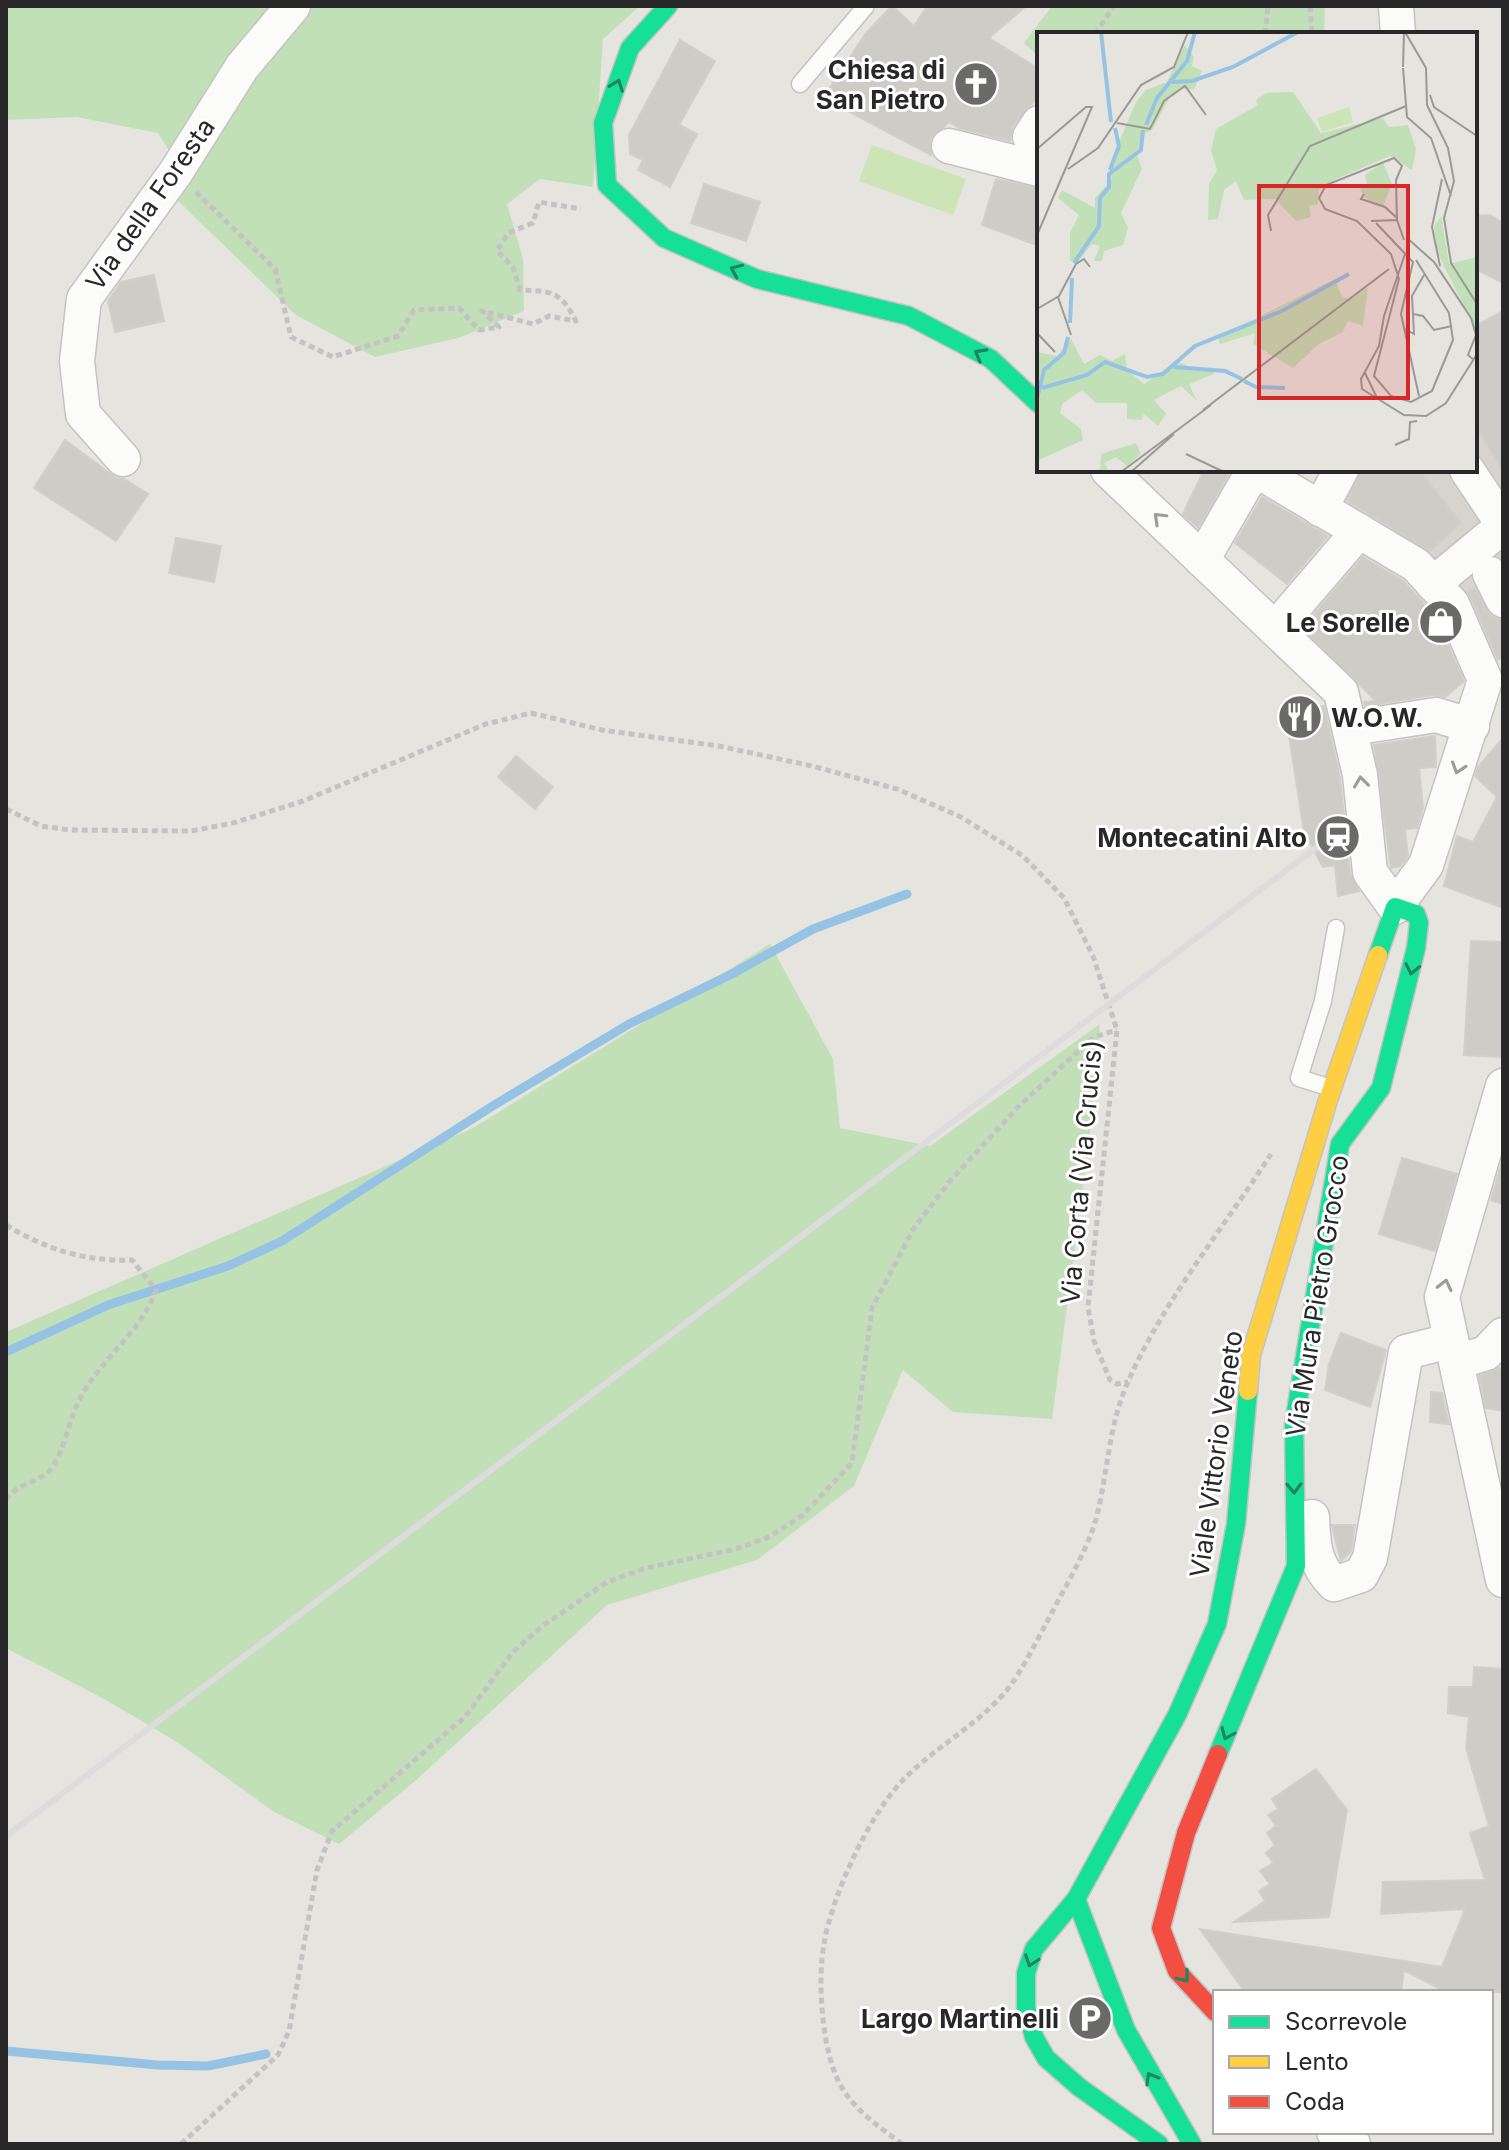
<svg xmlns="http://www.w3.org/2000/svg" width="1509" height="2150" viewBox="0 0 1509 2150" font-family="Inter,sans-serif">
	<style>
		.green { fill: #c2e0b8 }
		.pitch { fill: #cce4b6 }
		.plaza { fill: #d6d4cd }
		.lines { fill: none; stroke-linecap: round; stroke-linejoin: round }
		.stream { stroke: #96c3e3; stroke-width: 9 }
		.building { fill: #cdccc7; stroke: #d1cfca; stroke-width: 2 }
		.lane-casing { stroke: #c4c3c3; stroke-width: 19 }
		.street-casing { stroke: #c4c3c3; stroke-width: 37 }
		.fast-casing { stroke: #c4c3c3; stroke-width: 21 }
		.slow-casing { stroke: #c4c3c3; stroke-width: 21 }
		.jam-casing { stroke: #c4c3c3; stroke-width: 21 }
		.path { stroke: #c4c3c3; stroke-width: 5; stroke-dasharray: 6 4; stroke-linecap: butt }
		.lane { stroke: #fbfbfa; stroke-width: 16 }
		.street { stroke: #fbfbfa; stroke-width: 34 }
		.fast { stroke: #16e098; stroke-width: 18 }
		.slow { stroke: #ffcf43; stroke-width: 18 }
		.jam { stroke: #f24e42; stroke-width: 18 }
		.rail { stroke: #dddcdd; stroke-width: 6 }
		.oneway { stroke: #1f8460 }
		.oneway2 { stroke: #9c9c9c }
		.labels { text-anchor: middle; dominant-baseline: central; stroke-width: 6; stroke-linejoin: round; paint-order: stroke }
		.poi-label { font-size: 26px; font-weight: bold; fill: #282828; stroke: #fff; text-anchor: end }
		.street-label { font-size: 26px; fill: #282828; stroke: #fff }
		.inset-river { fill: none; stroke: #96c3e3; stroke-width: 4 }
		.inset-road { fill: none; stroke: #9a9995; stroke-width: 2 }
		.view { fill: #d62828; fill-opacity: 0.15; stroke: #d62828; stroke-width: 4 }
		.inset-edge { fill: none; stroke: #282828; stroke-width: 4 }
	</style>
	<rect width="100%" height="100%" fill="#e6e4de"/>
	<g class="green">
		<path d="M6,6H640L603,39L593,187L540,179L507,204L523,259L524,311L458,338L375,357L296,315L177,200L172,156L158,133L77,117L6,120Z"/>
		<path d="M1052,6H1325L1324,34H1039V57L1024,43Z"/>
		<path d="M770,944L833,1059L840,1128L930,1146L1100,1024L1092,1119L1052,1419L953,1412L903,1370L854,1486L757,1560L607,1605L414,1782L339,1844L274,1812L177,1742L106,1700L6,1648V1332L473,1128Z"/>
	</g>
	<path class="pitch" d="M872,145L966,179L953,215L859,181Z"/>
	<path class="plaza" d="M1475,424L1503,472V562L1492,567L1487,582L1455,600L1421,559L1460,523L1419,470H1475Z"/>
	<g class="lines">
		<g class="stream">
			<path d="M6,1352L108,1305L228,1266L282,1241L491,1107L629,1024L732,974L813,929L907,894"/>
			<path d="M6,2051L158,2065L208,2066L266,2054"/>
		</g>
	</g>
	<g class="building">
		<path d="M892,6L914,26L927,6H1026L989,38L1039,69V96L1013,126L1010,141L959,128L949,122L930,140L931,155L823,98L866,33Z"/>
		<path d="M680,40L715,61L679,125L697,134L670,187L638,170L643,160L630,154L629,135Z"/>
		<path d="M996,179L1039,188V246L982,225Z"/>
		<path d="M704,184L760,202L746,241L691,223Z"/>
		<path d="M1490,215L1503,223V283L1475,269V216Z"/>
		<path d="M154,275L164,321L115,332L108,301L121,282Z"/>
		<path d="M1503,311V471L1475,425V326Z"/>
		<path d="M65,440L116,478L124,479L148,494L116,541L34,488Z"/>
		<path d="M1204,470H1231L1198,528L1183,514Z"/>
		<path d="M1361,470H1419L1461,523L1430,551L1347,501Z"/>
		<path d="M1262,497L1328,536L1287,584L1235,543Z"/>
		<path d="M176,538L221,546L214,582L169,573Z"/>
		<path d="M1363,557L1403,581L1435,615L1464,681L1445,697L1433,695L1365,706L1364,702L1376,701L1302,628Z"/>
		<path d="M1475,588L1491,616L1503,620V656L1498,660L1468,592Z"/>
		<path d="M1324,706L1340,778L1350,874L1359,891L1338,896L1335,865L1323,867L1304,832L1285,710Z"/>
		<path d="M1435,736L1436,767L1419,768L1423,808L1417,828L1405,829L1408,856L1400,866L1391,868L1374,745Z"/>
		<path d="M1503,738V908L1444,886L1457,836L1473,842L1497,797L1475,776L1478,767Z"/>
		<path d="M516,756L553,787L535,809L498,777Z"/>
		<path d="M1471,941L1503,942V1057L1464,1055Z"/>
		<path d="M1402,1158L1457,1174L1435,1251L1379,1234Z"/>
		<path d="M1503,1158V1204L1491,1200Z"/>
		<path d="M1341,1333L1386,1350L1370,1407L1325,1390L1329,1364Z"/>
		<path d="M1498,1368L1503,1369V1411L1486,1408L1479,1376Z"/>
		<path d="M1431,1392L1442,1393L1449,1424L1430,1422Z"/>
		<path d="M1332,1525H1355L1351,1551L1341,1561Z"/>
		<path d="M1474,1667L1503,1669V1992H1446L1404,1970L1401,1992H1245L1200,1929L1442,1967L1465,1909L1381,1914L1383,1882L1485,1880L1470,1833L1489,1826L1466,1748L1469,1717L1448,1713L1449,1687H1473Z"/>
		<path d="M1316,1769L1347,1810L1329,1917L1234,1922L1265,1901L1259,1891L1270,1884L1260,1871L1273,1863L1266,1853L1275,1845L1267,1833L1276,1826L1268,1815L1278,1809L1272,1799Z"/>
	</g>
	<g class="lines">
		<g class="lane-casing">
			<g id="lane">
				<path d="M800,84L866,6"/>
				<path d="M1331,1088L1299,1078L1323,1001L1336,928"/>
			</g>
		</g>
		<g class="street-casing">
			<g id="street">
				<path d="M1396,6L1398,34"/>
				<path d="M1039,123L1030,137L1039,142"/>
				<path d="M949,146L1039,169"/>
				<path d="M123,459L83,414L77,361L84,299L176,172L242,67L293,6"/>
				<path d="M1108,470L1341,692L1360,775L1370,872L1395,907L1426,865L1485,680L1452,604L1416,565L1256,470"/>
				<path d="M1467,470L1503,524"/>
				<path d="M1320,509L1341,470"/>
				<path d="M1202,560L1254,470"/>
				<path d="M1490,574L1503,600"/>
				<path d="M1433,584L1503,526"/>
				<path d="M1275,629L1359,531"/>
				<path d="M1352,728L1436,715L1472,726"/>
				<path d="M1503,1086L1442,1297L1503,1580"/>
				<path d="M1457,1362L1486,1353L1503,1335"/>
				<path d="M1312,1517C1313,1544 1314,1564 1334,1584L1361,1575L1370,1558L1406,1352L1450,1341"/>
				<path d="M1334,2132L1353,2144"/>
			</g>
		</g>
		<g class="fast-casing">
			<g id="fast">
				<path d="M668,6L630,48L603,123L607,185L664,238L757,279L909,316L991,359L1039,404"/>
				<path d="M1218,1754L1296,1566L1294,1424L1340,1144L1381,1088L1416,948L1419,923L1416,914L1395,907L1378,955"/>
				<path d="M1076,1899L1126,2030L1192,2144"/>
				<path d="M1159,2144L1079,2087L1046,2058L1034,2037L1026,2007V1973L1034,1949L1076,1899L1177,1715L1217,1624L1236,1524L1248,1391"/>
			</g>
		</g>
		<g class="slow-casing">
			<path id="slow" d="M1248,1391L1251,1355L1328,1100L1378,955"/>
		</g>
		<g class="jam-casing">
			<path id="jam" d="M1215,2012L1177,1971L1161,1928L1186,1833L1218,1754"/>
		</g>
		<g class="path">
			<path d="M1310,6L1312,34"/>
			<path d="M1095,34L1114,6"/>
			<path d="M1265,34L1268,6"/>
			<path d="M196,192L275,269L291,337L333,357L398,336L414,310L459,308L479,330L499,327L482,311L533,324L549,316L576,321C560,291 552,291 520,290L513,267L497,251L508,233L533,223L539,202L581,209"/>
			<path d="M6,809L41,826L70,830L191,831L233,823L303,801L486,724L531,713L602,730L719,746L812,766L897,789L961,817L1023,856L1064,898L1093,956L1117,1030L1088,1307L1094,1341L1110,1380L1117,1384L1128,1382"/>
			<path d="M6,1225C45,1249 86,1262 132,1260L156,1290C141,1332 103,1357 82,1395C69,1417 66,1448 51,1469C40,1483 16,1483 6,1500"/>
			<path d="M181,2144L278,2055L289,2031L317,1870L332,1831L465,1717L512,1653L541,1627L607,1582L646,1568L736,1549L769,1537L803,1515L852,1463L872,1308L914,1228L950,1181L1020,1105L1094,1037L1117,1030"/>
			<path d="M902,2144C881,2128 854,2110 841,2086C822,2054 817,1980 824,1944C832,1895 870,1812 906,1777C937,1746 979,1724 1007,1690C1022,1671 1035,1644 1047,1622C1063,1590 1086,1554 1096,1519C1108,1473 1108,1428 1127,1384C1163,1301 1223,1229 1271,1154"/>
		</g>
		<use href="#lane" class="lane"/>
		<use href="#street" class="street"/>
		<use href="#fast" class="fast"/>
		<use href="#slow" class="slow"/>
		<use href="#jam" class="jam"/>
		<path class="rail" d="M6,1836L1321,844"/>
	</g>
	<defs><path id="oneway-chevron" d="M-2-3.5L2.5 0L-2 3.5" fill="none" stroke-width="1.6" stroke-linecap="round" stroke-linejoin="round" transform="scale(2)"/></defs>
	<g class="oneway">
		<use href="#oneway-chevron" transform="translate(617 85) rotate(-70)"/>
		<use href="#oneway-chevron" transform="translate(736 270) rotate(-156)"/>
		<use href="#oneway-chevron" transform="translate(980 354) rotate(-151)"/>
		<use href="#oneway-chevron" transform="translate(1412 969) rotate(102)"/>
		<use href="#oneway-chevron" transform="translate(1294 1488) rotate(89)"/>
		<use href="#oneway-chevron" transform="translate(1227 1734) rotate(113)"/>
		<use href="#oneway-chevron" transform="translate(1031 1961) rotate(109)"/>
		<use href="#oneway-chevron" transform="translate(1184 1977) rotate(51)"/>
		<use href="#oneway-chevron" transform="translate(1151 2078) rotate(-120)"/>
	</g>
	<g class="oneway2">
		<use href="#oneway-chevron" transform="translate(1159 518) rotate(-136)"/>
		<use href="#oneway-chevron" transform="translate(1458 768) rotate(108)"/>
		<use href="#oneway-chevron" transform="translate(1361 782) rotate(-97)"/>
		<use href="#oneway-chevron" transform="translate(1445 1285) rotate(-77)"/>
	</g>
	<defs>
		<g id="church-disc" transform="scale(2.3)"><circle r="9.5" fill="#6a6a68" stroke="#fff"/><path d="M-1.2-6h2.4v3.5h3.3v2.4h-3.3V6h-2.4V-.1h-3.3v-2.4h3.3Z" fill="#fff"/></g>
		<g id="shop-disc" transform="scale(2.3)"><circle r="9.5" fill="#6a6a68" stroke="#fff"/><path d="M-5-2.5h2.3a2.7 3.5 0 0 1 5.4 0H5L5.5 6h-11ZM-1.5-2.5h3a1.5 2.3 0 0 0-3 0Z" fill="#fff"/></g>
		<g id="restaurant-disc" transform="scale(2.3)"><circle r="9.5" fill="#6a6a68" stroke="#fff"/><path d="M-5-6h1v4h1v-4h1v4h1v-4h1v5L-1.5 .5V6h-2V.5L-5-1ZM5-6V6H3V1.5H1.5Q1.5-4 5-6Z" fill="#fff"/></g>
		<g id="station-disc" transform="scale(2.3)"><circle r="9.5" fill="#6a6a68" stroke="#fff"/><path d="M-3-6H3Q5-6 5-4V2Q5 4 3 4L4.5 6H3L1.5 4h-3L-3 6H-4.5L-3 4Q-5 4-5 2V-4Q-5-6-3-6ZM-3.5-4v3h7v-3ZM-3.5 1v1.5H-2V1ZM2 1v1.5H3.5V1Z" fill="#fff"/></g>
		<g id="parking-disc" transform="scale(2.3)"><circle r="9.5" fill="#6a6a68" stroke="#fff"/><path d="M-3.5-5.5H1a3.5 3.5 0 0 1 0 7H-1V5.5H-3.5ZM-1-3.4V-.6H.8a1.4 1.4 0 0 0 0-2.8Z" fill="#fff"/></g>
	</defs>
	<g fill-rule="evenodd">
		<use href="#church-disc" x="976" y="84"/>
		<use href="#shop-disc" x="1441" y="622"/>
		<use href="#restaurant-disc" x="1300" y="717"/>
		<use href="#station-disc" x="1338" y="837"/>
		<use href="#parking-disc" x="1090" y="2018"/>
	</g>
	<g class="labels">
		<g class="poi-label">
			<text x="945" y="69">Chiesa di<tspan x="945" dy="30">San Pietro</tspan></text>
			<text x="1410" y="622">Le Sorelle</text>
			<text x="1331" y="717" text-anchor="start">W.O.W.</text>
			<text x="1307" y="837">Montecatini Alto</text>
			<text x="1059" y="2018">Largo Martinelli</text>
		</g>
		<g class="street-label">
			<text transform="translate(150 204) rotate(-55)">Via della Foresta</text>
			<text transform="translate(1081 1172) rotate(-85)">Via Corta (Via Crucis)</text>
			<text transform="translate(1317 1296) rotate(-81)">Via Mura Pietro Grocco</text>
			<text transform="translate(1216 1454) rotate(-82)">Viale Vittorio Veneto</text>
		</g>
	</g>
	<g transform="translate(1037 32)">
		<rect width="440" height="440" fill="#e6e4de"/>
		<path d="M148,13L157,25L155,34L165,39L157,58L145,56L131,68L116,97L106,103L100,123L105,137L84,181L91,196L86,213L67,219L65,229H57L63,214L55,212L41,230L33,229V201L42,183L21,166L25,158L58,176V166L75,147L72,134L99,70L109,58L130,50ZM256,60L284,101L346,86L352,95L371,93L379,117L375,138L353,124L299,147L282,158L281,172L272,174L274,185L259,189L238,167L207,168L199,149L187,158L181,187L171,188L172,152L180,138L174,119L179,97L221,73L219,68L229,61ZM346,130L355,152L346,174L332,170L323,158L330,152L328,143ZM404,184L412,232L440,225V300L401,222L397,195ZM298,247L305,265L314,267L331,255L326,294L311,289L306,300L282,312L256,336L216,312L218,301L183,312L181,305ZM34,307L47,332L63,323L75,329L88,322L90,338L107,352L139,329L163,339L176,337L177,342L152,352L160,369L144,354L117,368L129,382L121,394L107,382L104,388L90,387V371H59L45,358L25,372L23,381L44,397L46,408L0,429V320L20,324ZM99,411L104,422L90,434L79,425L67,431L71,438L56,440L63,437L64,422Z" fill="#c2e0b8"/>
		<path d="M312,75L316,90L285,100L280,86Z" fill="#cce4b6"/>
		<path class="inset-river" d="M64,0L74,90M135,50L155,49L196,35L261,0M109,93L120,66L150,29L158,0M73,138L82,114L78,96M37,231L62,194L63,166L72,155V142L104,118L106,98M33,291L35,246M137,335L188,339L205,347M207,349L219,355L248,356M5,356L50,343L68,330L110,345L126,342L158,314L245,279L312,242M0,367L7,338L27,321L31,305"/>
		<path class="inset-road" d="M368,0L389,36L390,73L411,116L417,149L407,186L414,231L440,272M366,35L367,0M366,36L370,85L394,106L414,164M393,63L397,75L440,104M80,91L113,97L127,69L148,54L169,83M0,117L49,75H55L0,203M31,137L61,116L104,53L137,35L151,0M327,162L324,167L348,175L360,186M360,188L359,148L365,134L357,126L289,153L282,166L288,177L320,189L354,222L362,247L337,344L354,364L374,370L395,359L416,308L412,281L379,228M334,189L360,188L367,208M339,191L376,230L364,282L382,364M234,199L231,183L273,114L369,74M370,206L397,230L434,286L439,303L431,323L437,328M368,222L347,284L342,314L324,347L325,357L367,383L389,384L409,371L440,322M403,234L395,195L405,147M21,265L34,303M0,277L22,264L39,232L47,227L53,235M376,282L386,284L397,298L415,294M368,297L377,302L375,264L387,243M0,301L18,320M328,341L340,366M166,378L352,237M358,413L372,407L373,390L380,389M149,422L187,440M84,440L174,373M94,440L137,402"/>
		<path class="view" d="M222,154H371V366H222Z"/>
		<rect width="440" height="440" class="inset-edge"/>
	</g>
	<rect width="1509" height="2150" fill="none" stroke="#282828" stroke-width="16"/>
	<rect x="1213" y="1990" width="280" height="144" fill="#ffffff" stroke="#a9a9a9" stroke-width="2"/>
	<rect x="1229" y="2016" width="40" height="12" fill="#16e098" stroke="#a9a9a9" stroke-width="2"/>
	<text x="1285" y="2030" font-size="24" fill="#282828">Scorrevole</text>
	<rect x="1229" y="2056" width="40" height="12" fill="#ffcf43" stroke="#a9a9a9" stroke-width="2"/>
	<text x="1285" y="2070" font-size="24" fill="#282828">Lento</text>
	<rect x="1229" y="2096" width="40" height="12" fill="#f24e42" stroke="#a9a9a9" stroke-width="2"/>
	<text x="1285" y="2110" font-size="24" fill="#282828">Coda</text>
</svg>
